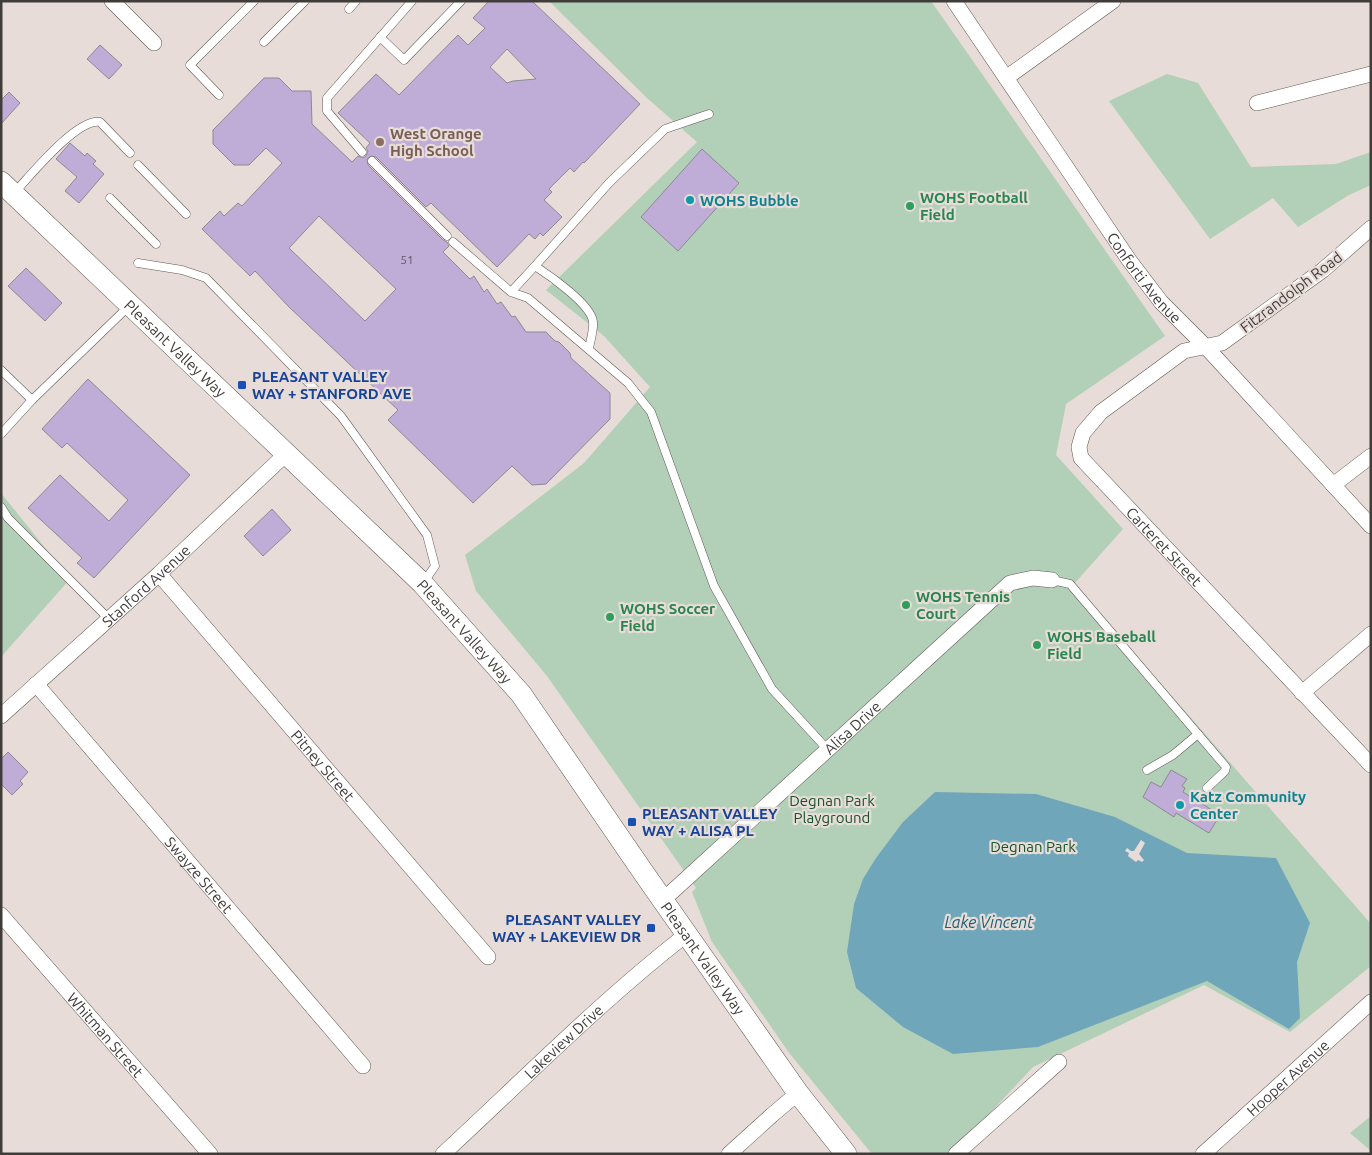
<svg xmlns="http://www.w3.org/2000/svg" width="1372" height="1155" viewBox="0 0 1372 1155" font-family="Ubuntu,sans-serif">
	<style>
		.green { fill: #b2cfb8 }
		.water { fill: #70a6b9 }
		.pier { fill: #e7dcd7 }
		.building { fill: #bfadd8; stroke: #8d8992; fill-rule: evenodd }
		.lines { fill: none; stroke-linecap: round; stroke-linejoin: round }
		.lane-casing { stroke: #615854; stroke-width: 9 }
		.street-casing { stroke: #615854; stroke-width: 16 }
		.secondary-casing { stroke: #615854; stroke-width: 22 }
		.lane { stroke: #fff; stroke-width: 8 }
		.street { stroke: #fff; stroke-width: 15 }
		.secondary { stroke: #fff; stroke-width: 21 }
		.education-dot { fill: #8d6e63; stroke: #e7dcd7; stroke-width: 2 }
		.culture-dot { fill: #0f9aa8; stroke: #e7dcd7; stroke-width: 2 }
		.leisure-dot { fill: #2e9e5b; stroke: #e7dcd7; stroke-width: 2 }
		.transit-dot { fill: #1a4fb4; stroke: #e7dcd7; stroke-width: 2 }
		.labels { text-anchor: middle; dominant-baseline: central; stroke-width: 4.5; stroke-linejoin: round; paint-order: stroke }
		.number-label { font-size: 12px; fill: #605862 }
		.education-label { font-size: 15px; font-weight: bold; fill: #785e54; stroke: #e7dcd7; text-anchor: start }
		.leisure-label { font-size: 15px; font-weight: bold; fill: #27864d; stroke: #e7dcd7; text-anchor: start }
		.culture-label { font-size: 15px; font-weight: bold; fill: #0d838f; stroke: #e7dcd7; text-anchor: start }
		.street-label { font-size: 15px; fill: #403c3a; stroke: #e7dcd7 }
		.transit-label { font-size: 15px; font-weight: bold; fill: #164399; stroke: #e7dcd7; text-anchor: start }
		.park-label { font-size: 15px; fill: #14532a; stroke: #e7dcd7 }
		.water-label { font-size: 16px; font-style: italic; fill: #1b6075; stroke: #e7dcd7 }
	</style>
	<rect width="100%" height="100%" fill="#e7dcd7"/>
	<g class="green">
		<path d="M549,1H931L1165,336L1066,404L1056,455L1123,529L1074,584L1371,924V966L1290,1032L1204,985L1033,1067L952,1154H872L790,1054L712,942L692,892L696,888L547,676L476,591L465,555L584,463L650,387L604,336L546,290L697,142L646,97Z"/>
		<path d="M1167,74L1198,83L1251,167L1336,164L1371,152V185L1349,195L1298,227L1273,198L1210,239L1109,101Z"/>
		<path d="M1,493L70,579L1,657Z"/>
		<path d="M1371,1116V1151L1350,1133Z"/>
	</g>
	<path class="water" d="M935,792L1036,794L1115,817L1187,853L1276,858L1310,923L1297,962L1300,1018L1289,1029L1207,981L1038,1047L953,1054L903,1027L856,988L847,952L854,904L863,879L876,858L903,822Z"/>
	<path class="pier" d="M1141,840L1145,843L1139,854L1144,860L1142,862L1138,860L1136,862L1128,856L1129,853L1125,851L1127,848L1131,851H1134Z"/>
	<g class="building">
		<path d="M489,1H532L640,104L584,163L583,162L574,172L570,168L549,189L552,192L544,200L562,217L543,236L540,233L535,239L529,234L497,267L431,203L426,207L376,157L371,156L367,159L368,165L443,240L447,242L449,246L443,252L470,279L474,276L484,292L487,289L497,304L501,302L512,317L515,316L526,332H546L555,341L559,342L570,353L571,358L610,393V419L546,484L532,485L512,466L473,503L388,420L398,410L288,306L255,271L250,276L202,229L220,211L224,216L238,203L242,206L282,163L266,148L249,165H234L213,144V130L264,78H279L292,91H311L312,124L352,162L358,156L363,158L366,156L368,151L366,148L370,143L338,113L376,74L399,95L458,35L468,45L485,28L473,18ZM507,49L536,79L513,81L507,83L490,67ZM319,216L396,289L365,321L289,248Z"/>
		<path d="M100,45L122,65L109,79L87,59Z"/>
		<path d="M9,92L20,103L1,124V100Z"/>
		<path d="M70,143L85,156L87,153L96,161L93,164L104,174L79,203L65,191L77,177L56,159Z"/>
		<path d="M702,149L739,183L678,251L641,217Z"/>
		<path d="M26,268L62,303L45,321L8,286Z"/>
		<path d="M88,379L190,475L94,578L77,563L82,558L28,508L60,475L109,521L128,500L67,443L62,448L42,429Z"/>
		<path d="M272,509L291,530L263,556L244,536Z"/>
		<path d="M8,752L28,772L20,781L23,784L12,795L1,784V759Z"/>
		<path d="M1171,770L1187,779L1182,786L1185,788L1183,792L1220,815L1209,833L1176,813L1174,817L1143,797L1151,782L1161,787Z"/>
	</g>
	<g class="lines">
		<g class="lane-casing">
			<g id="lane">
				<path d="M349,9L356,1"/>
				<path d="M380,37L404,60L461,1"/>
				<path d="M264,42L305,1"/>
				<path d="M219,95L190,65L254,1"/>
				<path d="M362,152L327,111V98L412,1"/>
				<path d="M372,161L447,236"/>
				<path d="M138,165L186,214"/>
				<path d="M15,192C31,175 77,118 100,122L130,153"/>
				<path d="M110,198L156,244"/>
				<path d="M453,242L511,292L528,298L628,383L651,412L714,586L772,689L828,750"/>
				<path d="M138,263L182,270L206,278L341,416L427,535L435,566L424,582"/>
				<path d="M511,292L535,266"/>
				<path d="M589,349C590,341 594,330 593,322C592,305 549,275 535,266L609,183L665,129L709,114"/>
				<path d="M1,370L32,400"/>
				<path d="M1,434L32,400L128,307"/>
				<path d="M1,507L8,518L109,619"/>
				<path d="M1052,580L1070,584L1226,767L1225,771L1207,788"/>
				<path d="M1147,770L1173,755L1198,734"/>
			</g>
		</g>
		<g class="street-casing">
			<g id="street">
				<path d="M112,1L154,43"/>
				<path id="s1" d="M954,1L1129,260L1161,302L1206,347L1371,526"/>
				<path d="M1006,78L1113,1"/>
				<path d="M1257,103L1371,74"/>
				<path id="s2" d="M1371,228L1323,270L1222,343L1184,351L1101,412L1083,433L1079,447L1081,458L1371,765"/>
				<path d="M1333,485L1371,456"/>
				<path id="s3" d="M159,574L488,957"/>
				<path id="s4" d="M36,684L363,1066"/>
				<path d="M1302,693L1371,634"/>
				<path id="s5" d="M1,716L159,574L287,453"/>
				<path id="s6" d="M663,900L1010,583L1033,578L1052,580"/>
				<path id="s7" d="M1,915L210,1154"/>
				<path id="s8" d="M443,1154C523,1080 602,1000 687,934"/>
				<path d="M729,1154L772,1115L798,1093"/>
				<path d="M956,1154L1059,1062"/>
				<path id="s9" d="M1203,1154L1371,1002"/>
			</g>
		</g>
		<g class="secondary-casing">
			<g id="secondary">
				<path id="s10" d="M1,182L422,583L521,694L643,872L798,1093L846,1154"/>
			</g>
		</g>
		<use href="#lane" class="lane"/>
		<use href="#street" class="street"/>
		<use href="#secondary" class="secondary"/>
	</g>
	<circle class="education-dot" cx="380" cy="142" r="5"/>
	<g class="culture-dot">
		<circle cx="690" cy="200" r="5"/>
		<circle cx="1180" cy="805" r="5"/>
	</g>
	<g class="leisure-dot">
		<circle cx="910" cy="206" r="5"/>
		<circle cx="906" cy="605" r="5"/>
		<circle cx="610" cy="617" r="5"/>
		<circle cx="1037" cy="645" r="5"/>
	</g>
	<g class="transit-dot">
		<rect x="237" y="380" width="10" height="10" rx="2.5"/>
		<rect x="627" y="817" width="10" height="10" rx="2.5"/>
		<rect x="646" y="923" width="10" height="10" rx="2.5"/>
	</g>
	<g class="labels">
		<g class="number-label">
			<text x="407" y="259">51</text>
		</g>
		<g class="education-label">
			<text x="390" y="133">West Orange<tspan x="390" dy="17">High School</tspan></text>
		</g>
		<g class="leisure-label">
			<text x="920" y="197">WOHS Football<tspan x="920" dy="17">Field</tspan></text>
			<text x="916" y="596">WOHS Tennis<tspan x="916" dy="17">Court</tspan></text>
			<text x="620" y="608">WOHS Soccer<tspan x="620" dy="17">Field</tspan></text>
			<text x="1047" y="636">WOHS Baseball<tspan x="1047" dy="17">Field</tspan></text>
		</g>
		<g class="culture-label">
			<text x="700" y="200">WOHS Bubble</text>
			<text x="1190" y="796">Katz Community<tspan x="1190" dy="17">Center</tspan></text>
		</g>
		<g class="street-label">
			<text stroke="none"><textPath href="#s1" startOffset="336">Conforti Avenue</textPath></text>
			<text transform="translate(1291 292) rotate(-37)">Fitzrandolph Road</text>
			<text stroke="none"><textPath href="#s10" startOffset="241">Pleasant Valley Way</textPath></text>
			<text stroke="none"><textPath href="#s2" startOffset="505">Carteret Street</textPath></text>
			<text stroke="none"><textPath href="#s5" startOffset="195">Stanford Avenue</textPath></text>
			<text stroke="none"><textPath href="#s10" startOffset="646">Pleasant Valley Way</textPath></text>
			<text stroke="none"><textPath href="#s6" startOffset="256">Alisa Drive</textPath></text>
			<text stroke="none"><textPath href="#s3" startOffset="252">Pitney Street</textPath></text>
			<text stroke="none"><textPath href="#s4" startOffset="251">Swayze Street</textPath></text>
			<text stroke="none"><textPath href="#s10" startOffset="1051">Pleasant Valley Way</textPath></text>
			<text stroke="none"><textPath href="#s7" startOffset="159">Whitman Street</textPath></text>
			<text stroke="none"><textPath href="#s8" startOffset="165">Lakeview Drive</textPath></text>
			<text stroke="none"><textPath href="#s9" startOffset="114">Hooper Avenue</textPath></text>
		</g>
		<g class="transit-label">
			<text x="252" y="376">PLEASANT VALLEY<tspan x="252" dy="17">WAY + STANFORD AVE</tspan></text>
			<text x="642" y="813">PLEASANT VALLEY<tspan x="642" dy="17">WAY + ALISA PL</tspan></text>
			<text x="641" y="919" text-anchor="end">PLEASANT VALLEY<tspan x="641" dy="17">WAY + LAKEVIEW DR</tspan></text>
		</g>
		<g class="park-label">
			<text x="832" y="800">Degnan Park<tspan x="832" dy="17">Playground</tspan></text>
			<text x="1033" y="846">Degnan Park</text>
		</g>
		<g class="water-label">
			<text x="989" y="922">Lake Vincent</text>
		</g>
	</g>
	<rect width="1372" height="1155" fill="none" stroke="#403c3a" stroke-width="5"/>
</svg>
